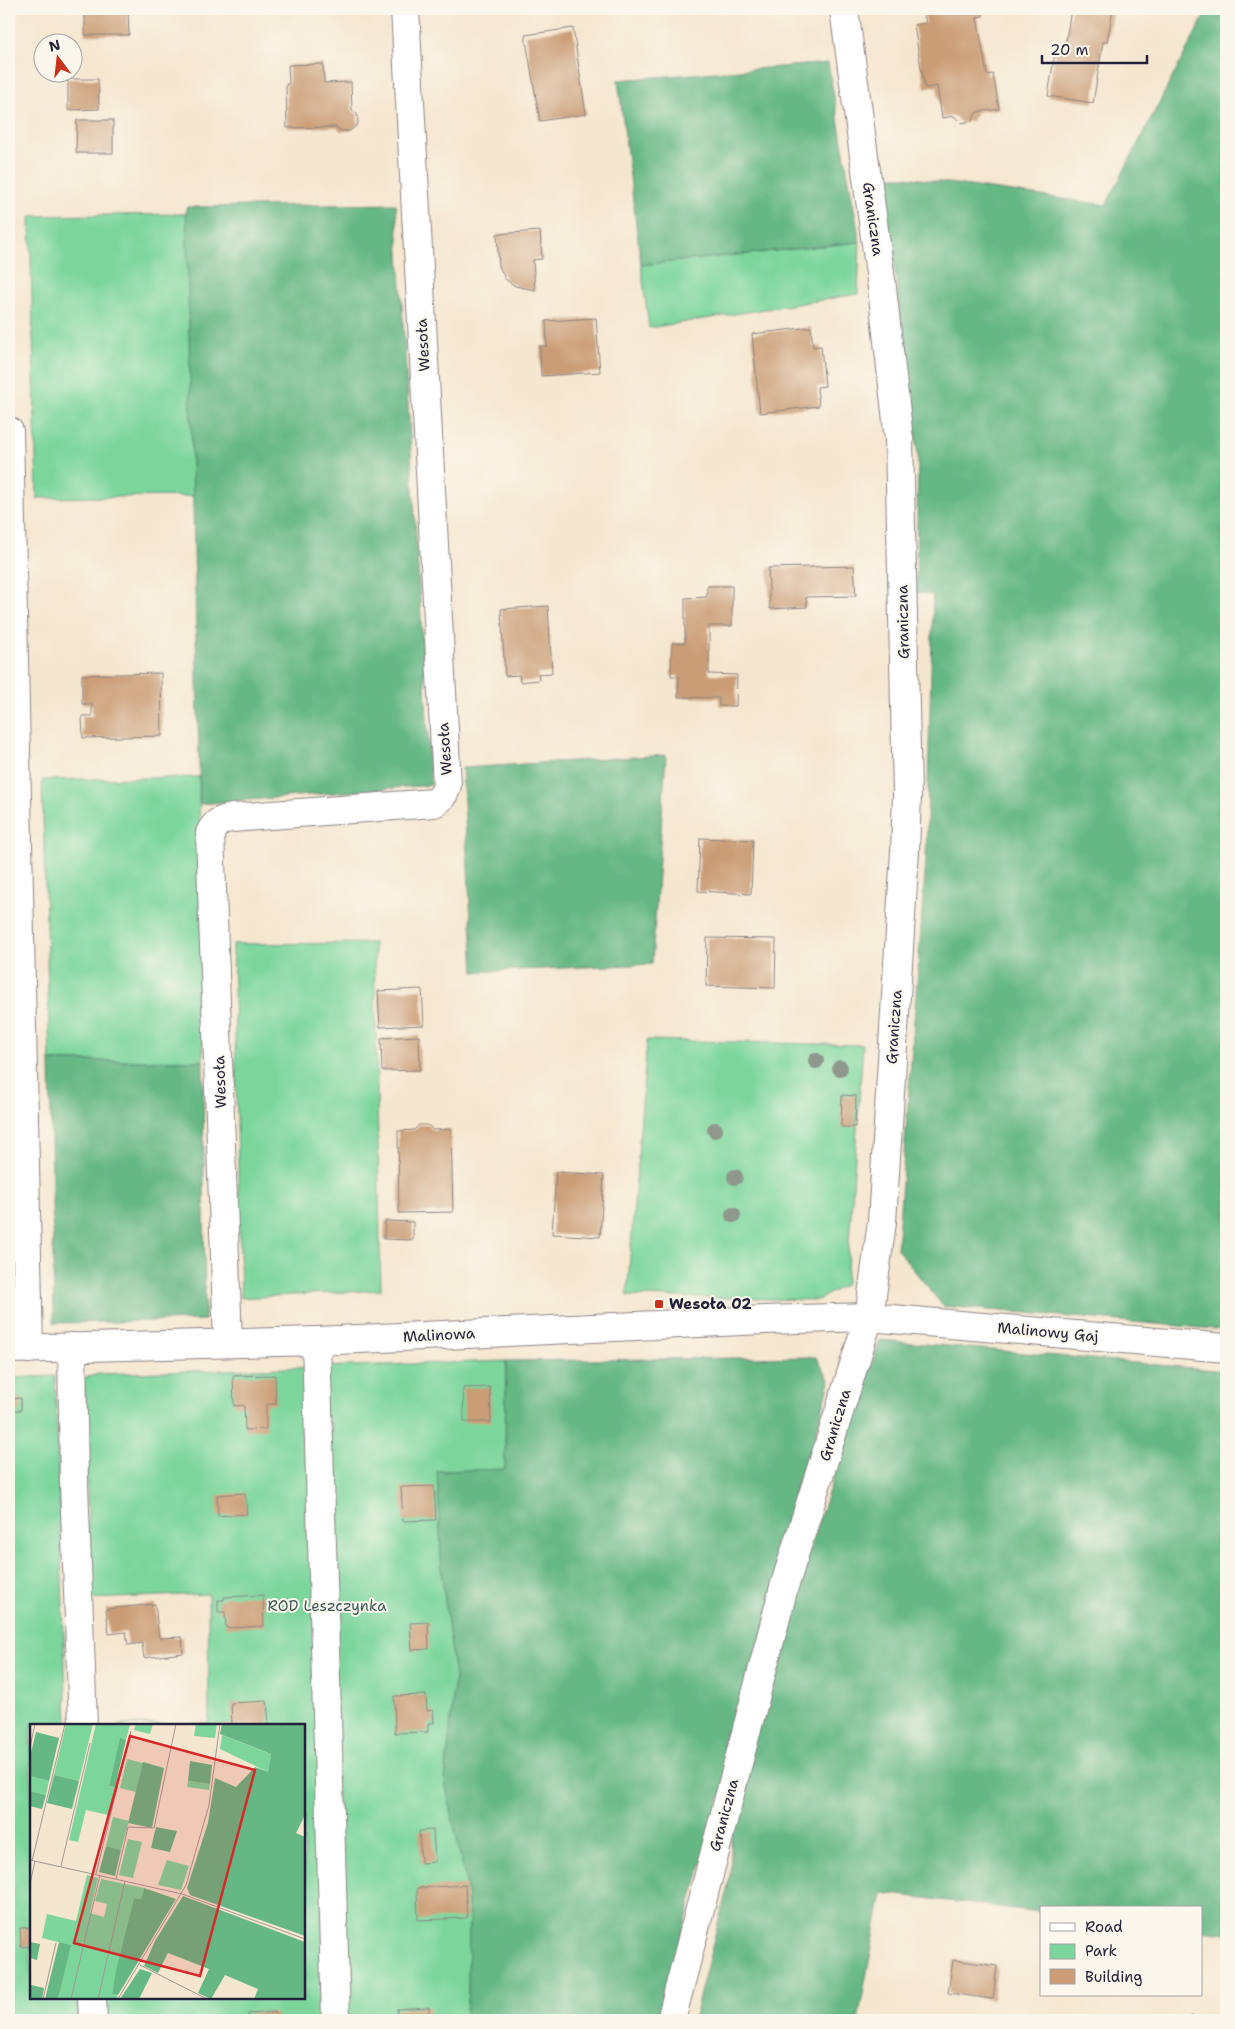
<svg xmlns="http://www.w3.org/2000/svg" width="1235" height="2029" viewBox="0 0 1235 2029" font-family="'Shantell Sans',sans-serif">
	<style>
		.green { fill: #7cd69c; stroke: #4f7c6c }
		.forest { fill: #65b784; stroke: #446c60 }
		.building { fill: #ca9d76 }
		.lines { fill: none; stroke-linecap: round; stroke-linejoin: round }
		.minor-casing { stroke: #8c8485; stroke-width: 30 }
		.minor { stroke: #fff; stroke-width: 28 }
		.tree { fill: #90988e }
		.poi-dot { fill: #c8321e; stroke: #fbf7ec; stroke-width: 2 }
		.labels { text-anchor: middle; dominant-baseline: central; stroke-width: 4; stroke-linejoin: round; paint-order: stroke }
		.street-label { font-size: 15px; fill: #22223b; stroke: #fbf7ec }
		.poi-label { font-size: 15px; font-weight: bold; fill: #22223b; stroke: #fbf7ec; text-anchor: start }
		.park-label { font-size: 15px; fill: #3d5858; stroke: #fbf7ec }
		.inset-road { fill: none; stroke: #a19894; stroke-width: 1 }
		.view { fill: #d62828; fill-opacity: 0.15; stroke: #d62828; stroke-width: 2.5 }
		.inset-edge { fill: none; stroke: #22223b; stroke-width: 2.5 }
	</style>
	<rect width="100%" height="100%" fill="#fbf7ec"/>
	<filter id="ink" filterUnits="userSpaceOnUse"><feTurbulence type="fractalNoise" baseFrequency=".02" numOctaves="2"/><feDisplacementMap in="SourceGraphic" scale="10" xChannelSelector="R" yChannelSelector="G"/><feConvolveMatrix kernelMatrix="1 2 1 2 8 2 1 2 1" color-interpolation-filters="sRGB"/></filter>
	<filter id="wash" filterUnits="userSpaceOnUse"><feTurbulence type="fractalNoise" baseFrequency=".0096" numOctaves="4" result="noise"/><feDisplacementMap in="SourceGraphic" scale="20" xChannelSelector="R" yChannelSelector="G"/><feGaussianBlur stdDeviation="1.12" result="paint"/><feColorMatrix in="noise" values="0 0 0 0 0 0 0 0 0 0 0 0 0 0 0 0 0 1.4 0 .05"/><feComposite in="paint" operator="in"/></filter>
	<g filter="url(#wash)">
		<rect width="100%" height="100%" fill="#f5e6cf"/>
		<g class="green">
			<path d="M187,214L193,496L37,498L30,216Z"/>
			<path d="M860,242L858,294L649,328L641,265Z"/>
			<path d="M199,777L203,1061H50L42,780Z"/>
			<path d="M374,943L381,1290L241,1298L233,944Z"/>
			<path d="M647,1040L863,1045L846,1284L818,1300L627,1296Z"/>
			<path d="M506,1361L505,1470L438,1471L442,1576L455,1678L445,1781L467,1887L469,1919L468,1992L465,2020H9V1378L55,1376L67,1725H31V1998H304V1725H117L209,1723L208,1594L90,1599L84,1378L99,1374Z"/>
		</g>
		<g class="forest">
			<path d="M1208,9H1226V1330L943,1306L897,1249L926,861L933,595L916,592L918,456L883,177H905L1106,205Z"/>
			<path d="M828,63L860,242L641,265L618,80Z"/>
			<path d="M396,204L431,785L200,804L186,207Z"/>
			<path d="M666,755L652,964L474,972L462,768Z"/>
			<path d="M50,1061H203L205,1320L54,1323Z"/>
			<path d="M880,1340L1226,1371V1933L1201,1930V1908H1041V1912L882,1893L858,2020H693L730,1878L732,1818L780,1635Z"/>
			<path d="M816,1357L830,1381L718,1806L658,2020H465L468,1992L469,1919L467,1887L445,1781L455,1678L442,1576L437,1471L505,1469L506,1361Z"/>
		</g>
		<g id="blocks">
			<g class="building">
				<path d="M85,9H128L129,35H85Z"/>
				<path d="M923,9H982L983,16L977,17L987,75L993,74L999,109L977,112L972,121L961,123L954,116L942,118L937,86L925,88L919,57L914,25L926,23Z"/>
				<path d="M1071,9H1113L1107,42H1103L1093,103L1048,96L1056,46L1065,47Z"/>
				<path d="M573,28L586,114L540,121L525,35Z"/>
				<path d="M323,64L324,83L351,82L352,110L357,114L358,124L350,131H341L336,127L287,128L286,84H289L288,65Z"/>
				<path d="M68,79H98L99,109L68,110Z"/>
				<path d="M77,120H113V153H76Z"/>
				<path d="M540,231L542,259L533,260L535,290L515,286L505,279L499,266L497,234Z"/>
				<path d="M596,318L600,372L541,376L540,346H547L546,321Z"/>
				<path d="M811,327L813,347L821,346L825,386L817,387L819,406L760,413L752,334Z"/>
				<path d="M854,566L856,596L806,597L807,607L770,609L768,568Z"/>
				<path d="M707,586H732V626H709V674L737,675L736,706H719V698L678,697L679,676H671L672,643H685V598L707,597Z"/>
				<path d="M548,606L552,673L538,674L539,680L520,682L519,675L505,676L501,609Z"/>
				<path d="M161,673L162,736L83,738L82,716H92V704H82V675Z"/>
				<path d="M700,838L753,840L751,894L698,891Z"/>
				<path d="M707,938L776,939L775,988L706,986Z"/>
				<path d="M422,989L424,1025L380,1027L378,991Z"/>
				<path d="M419,1036L420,1070L382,1071L381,1038Z"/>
				<path d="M842,1095L856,1096L855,1127H841Z"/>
				<path d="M419,1125H428L433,1130L451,1129L453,1212L399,1213L398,1131L414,1130Z"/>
				<path d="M556,1172L604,1175L600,1237L552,1234Z"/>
				<path d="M385,1221L413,1222V1240L384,1239Z"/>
				<path d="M275,1375L276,1404H266V1429L245,1430L244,1405L234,1406L233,1376Z"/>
				<path d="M490,1387L491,1422H464L463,1388Z"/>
				<path d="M21,1398V1410L9,1411V1399Z"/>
				<path d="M434,1486L436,1520L403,1521L401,1487Z"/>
				<path d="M245,1493L247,1514L218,1516L217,1495Z"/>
				<path d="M263,1595L264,1626L226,1628L225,1612H218V1600H224V1597Z"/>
				<path d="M155,1604L159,1638L182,1637L183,1653L144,1658L142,1643L128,1645L126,1632L109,1634L106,1609Z"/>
				<path d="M428,1622L429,1649L412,1650L410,1623Z"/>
				<path d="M426,1695L427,1711L433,1710L434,1723H428V1732L395,1733L394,1696Z"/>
				<path d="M267,1701L269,1725H232L231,1703Z"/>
				<path d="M433,1830L435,1862L421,1863L419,1831Z"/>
				<path d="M465,1885L467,1918L418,1920L417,1888Z"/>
				<path d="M31,1927V1946L21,1947L20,1928Z"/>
				<path d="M953,1960L997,1966L993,1999L948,1993Z"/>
				<path d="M429,2007L430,2020H397V2009Z"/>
				<path d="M275,2012L276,2020H249L248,2014Z"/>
				<path d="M1191,2016L1208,2019V2020H1190Z"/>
			</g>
		</g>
	</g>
	<g filter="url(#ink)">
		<use href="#blocks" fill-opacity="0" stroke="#8c8485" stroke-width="1"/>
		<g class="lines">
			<g class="minor-casing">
				<g id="minor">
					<path d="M9,431L29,1349"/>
					<path d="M316,1341L336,2020"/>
					<path d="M228,1343L210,833C215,823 220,820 232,818L434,803C441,799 445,794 447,785L405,9"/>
					<path d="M72,1347L74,1484L83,1725"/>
					<path d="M9,1349L316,1341L764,1320L869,1317L1226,1348"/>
					<path d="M92,1998L93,2020"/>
					<path d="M671,2020L784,1587L869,1317L882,1222L905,851L907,795L899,439L882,288L844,9"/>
				</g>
			</g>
			<use href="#minor" class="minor"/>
		</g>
		<g class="tree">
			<circle cx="816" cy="1061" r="8"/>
			<circle cx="840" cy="1068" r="8"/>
			<circle cx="715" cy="1130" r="8"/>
			<circle cx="735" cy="1177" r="8"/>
			<circle cx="733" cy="1215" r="8"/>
		</g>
	</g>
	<rect class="poi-dot" x="654" y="1299" width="10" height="10" rx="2.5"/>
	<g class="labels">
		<g class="street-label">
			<text transform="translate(873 219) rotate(82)">Graniczna</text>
			<text transform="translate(423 345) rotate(-93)">Wesoła</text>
			<text transform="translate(903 622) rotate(-91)">Graniczna</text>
			<text transform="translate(445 749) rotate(-94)">Wesoła</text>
			<text transform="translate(894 1027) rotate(-86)">Graniczna</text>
			<text transform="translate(220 1082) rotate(-92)">Wesoła</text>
			<text transform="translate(1048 1332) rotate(5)">Malinowy Gaj</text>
			<text transform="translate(439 1335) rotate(-3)">Malinowa</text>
			<text transform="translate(835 1425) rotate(-73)">Graniczna</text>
			<text transform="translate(724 1815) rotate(-75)">Graniczna</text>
		</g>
		<g class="poi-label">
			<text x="669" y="1304">Wesoła 02</text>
		</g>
		<g class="park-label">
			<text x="327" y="1606">ROD Leszczynka</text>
		</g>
	</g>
	<g transform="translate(30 1724)">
		<rect width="275" height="275" fill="#f5e6cf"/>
		<path d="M36,0H63L49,57L24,51ZM66,0H100L96,16L90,15L79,62L85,63L78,91L56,86L48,118L39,116ZM106,0H123L120,10L104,6ZM166,0H187L185,14L164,12ZM192,11L241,30L238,48L190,25ZM97,35L113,39L106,68L90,64ZM0,52L19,57L16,71L0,67ZM158,57L180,60L179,66L157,63ZM83,93L99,97L91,126L76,122ZM98,115L112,118L103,154L89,151ZM137,136L159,142L151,166L128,161ZM57,151L68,154L60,189L74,193L77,180L65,177L71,155L114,164L111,175L104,174L82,269L88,272L86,275H28L40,221L12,214L17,190L46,197Z" fill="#7cd69c"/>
		<path d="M192,0H275V91L266,109L275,113V212L160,171L157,164L178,99L185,54L206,63L225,43L238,48L241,30L190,10ZM6,8L29,14L19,57L0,52V33ZM90,14L96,16L85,63L79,62ZM160,37L182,41L180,60L158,57ZM113,38L134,44L122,104L98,99ZM24,51L49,57L42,85L17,79ZM0,67L16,71L12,85L0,82ZM126,103L147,107L140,128L121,124ZM76,122L91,126L85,152L69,148ZM114,164L146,175L88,271L82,270L86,247L104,174L111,175ZM153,172L275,218V275H224L228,265L195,251L181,275L168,269L179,245L138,229L128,249L114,242L125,217ZM0,218L10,220L7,236L0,234ZM29,218L41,221L28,275H15ZM110,245L122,249L109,275H90ZM1,261L14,264L12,275H0Z" fill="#65b784"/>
		<path class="inset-road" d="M0,23L5,0M0,136L152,170L275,215M2,137L35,0M31,142L60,19M66,150L101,7M86,155L98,103L124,104L146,0M0,160L5,137M110,241L177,275M13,275L26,219M41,275L70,151M68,275L95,157M88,275L156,161L179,81L190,0"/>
		<path class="view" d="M100,12L225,46L170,252L44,219Z"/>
		<rect width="275" height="275" class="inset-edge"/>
	</g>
	<rect width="1235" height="2029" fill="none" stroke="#fbf7ec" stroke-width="30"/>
	<rect x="1040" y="1906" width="162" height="90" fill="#fbf7ec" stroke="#a4a2a5"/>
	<rect x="1050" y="1923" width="25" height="8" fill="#ffffff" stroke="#a4a2a5"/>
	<text x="1085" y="1932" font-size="15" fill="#22223b">Road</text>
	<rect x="1050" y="1944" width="25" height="15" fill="#7cd69c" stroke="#a4a2a5"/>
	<text x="1085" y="1956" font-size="15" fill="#22223b">Park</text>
	<rect x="1050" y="1969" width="25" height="15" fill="#ca9d76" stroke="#a4a2a5"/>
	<text x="1085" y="1982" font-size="15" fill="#22223b">Building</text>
	<g transform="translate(58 58) rotate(345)"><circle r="24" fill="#fbf7ec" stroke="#a4a2a5"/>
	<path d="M0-4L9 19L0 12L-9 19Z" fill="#c8321e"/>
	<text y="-8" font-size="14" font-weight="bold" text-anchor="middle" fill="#22223b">N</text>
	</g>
	<path d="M1042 55v8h105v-8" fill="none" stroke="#22223b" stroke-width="2.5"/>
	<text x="1050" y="55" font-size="15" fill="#22223b" stroke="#fbf7ec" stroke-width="4" paint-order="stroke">20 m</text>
</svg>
